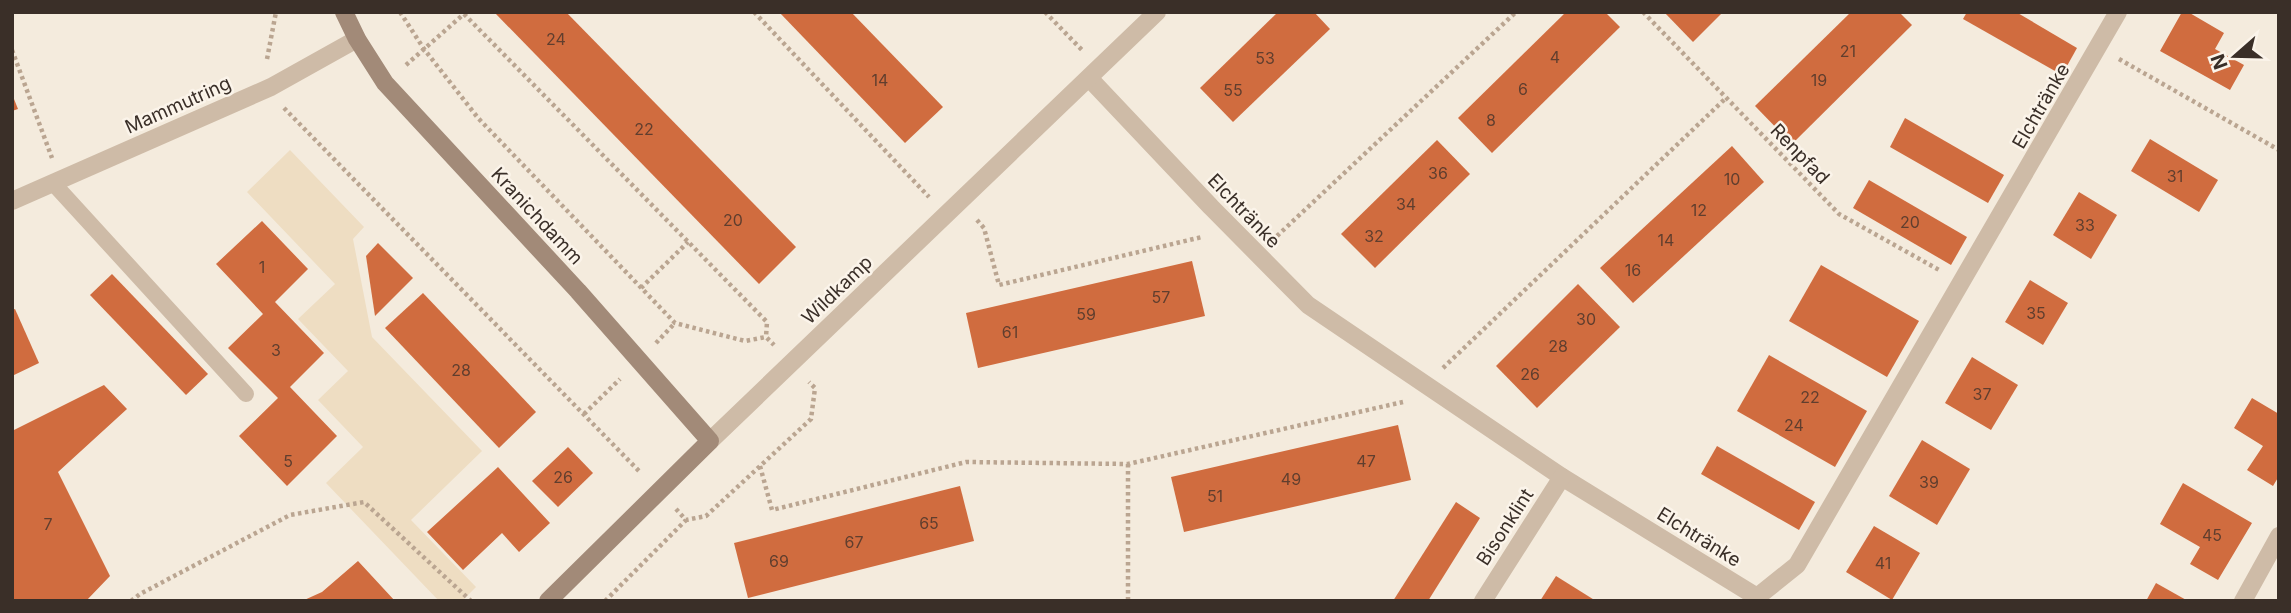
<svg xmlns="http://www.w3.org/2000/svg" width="2291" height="613" viewBox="0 0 2291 613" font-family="Inter,sans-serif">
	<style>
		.plaza { fill: #eeddc2 }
		.building { fill: #d06c3f }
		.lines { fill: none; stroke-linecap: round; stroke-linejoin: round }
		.path { stroke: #baa591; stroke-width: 4.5; stroke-dasharray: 3.5 3.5; stroke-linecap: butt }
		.lane { stroke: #cebba7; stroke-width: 16 }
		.street { stroke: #cebba7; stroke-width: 18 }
		.secondary { stroke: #a28a78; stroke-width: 18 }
		.labels { text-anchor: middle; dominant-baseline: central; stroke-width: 5; stroke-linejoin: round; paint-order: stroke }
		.number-label { font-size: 16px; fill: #603e2e }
		.street-label { font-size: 19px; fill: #3a2f28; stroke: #fbf4ea }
	</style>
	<rect width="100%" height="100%" fill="#f4ebdd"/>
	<path class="plaza" d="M290,150L364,227L353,239L372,337L482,451L411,520L476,587L462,601H439L326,483L363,447L318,400L348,371L298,319L335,284L247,192Z"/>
	<g class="building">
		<path d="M494,12H566L796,247L759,284Z"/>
		<path d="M779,12H851L943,107L905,143Z"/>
		<path d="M1278,12H1314L1330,29L1233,122L1200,88Z"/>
		<path d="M1566,12H1605L1620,27L1492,153L1458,118Z"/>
		<path d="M1664,12H1723L1693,42Z"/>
		<path d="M1851,12H1899L1912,25L1792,144L1755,106Z"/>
		<path d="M1967,12H2016L2077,48L2062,75L1963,19Z"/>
		<path d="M2182,12H2188L2224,33L2215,49L2244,65L2230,90L2160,51Z"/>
		<path d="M12,94L18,109L12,111Z"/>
		<path d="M1905,118L2004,175L1988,203L1890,147Z"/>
		<path d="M2150,139L2218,180L2199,212L2131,171Z"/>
		<path d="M1437,140L1470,174L1375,268L1341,234Z"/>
		<path d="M1732,146L1764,182L1633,303L1600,268Z"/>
		<path d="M1869,180L1967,237L1951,265L1853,208Z"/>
		<path d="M2079,192L2117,215L2091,259L2053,235Z"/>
		<path d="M262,221L308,269L275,302L324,353L290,387L337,436L287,486L239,436L278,398L228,348L263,314L216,264Z"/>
		<path d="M378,243L413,278L375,316L366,256Z"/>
		<path d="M1192,261L1205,316L978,368L966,313Z"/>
		<path d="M1821,265L1919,321L1887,377L1789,321Z"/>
		<path d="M112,274L208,374L186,395L90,295Z"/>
		<path d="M2030,280L2068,303L2043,345L2005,322Z"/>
		<path d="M1578,284L1620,327L1537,408L1496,366Z"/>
		<path d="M423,293L536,412L499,448L385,328Z"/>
		<path d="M15,309L39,363L12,376V310Z"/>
		<path d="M1769,355L1867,411L1835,467L1737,411Z"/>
		<path d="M1972,357L2018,385L1991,430L1945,403Z"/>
		<path d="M104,385L127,409L58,472L110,576L86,601H15L12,595V431Z"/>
		<path d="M2252,398L2279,414V476L2273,486L2247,470L2263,446L2234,428Z"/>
		<path d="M1398,425L1411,480L1184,532L1171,477Z"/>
		<path d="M1922,440L1970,469L1937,525L1889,496Z"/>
		<path d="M1717,446L1815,502L1799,530L1701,474Z"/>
		<path d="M568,447L593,473L558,507L532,481Z"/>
		<path d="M498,467L550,523L519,552L502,533L463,570L427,532Z"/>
		<path d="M2183,483L2252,523L2218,580L2190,564L2200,547L2160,524Z"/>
		<path d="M960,486L974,541L748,598L734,543Z"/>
		<path d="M1456,502L1480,518L1428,601H1393Z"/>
		<path d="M1874,526L1920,553L1892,600L1846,572Z"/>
		<path d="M358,561L395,601H302L322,592Z"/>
		<path d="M1556,576L1596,601H1540Z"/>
		<path d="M2156,583L2188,601H2146Z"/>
	</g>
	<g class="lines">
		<g class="path">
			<path d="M400,12L424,49L478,118L675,323L745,341L766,337L774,345"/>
			<path d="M754,12L929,197"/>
			<path d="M1045,12L1082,50"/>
			<path d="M1643,12L1839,214L1941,271"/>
			<path d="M464,14L767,322L766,337"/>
			<path d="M12,50L52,158"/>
			<path d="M267,59L276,12"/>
			<path d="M2119,59L2279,150"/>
			<path d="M406,65L465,13"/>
			<path d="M284,108L640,472"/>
			<path d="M977,220L984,228L999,285L1202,237"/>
			<path d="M1277,236L1516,12"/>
			<path d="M641,288L688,242"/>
			<path d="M656,343L675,323"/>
			<path d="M1443,368L1726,98"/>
			<path d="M584,414L620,379"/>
			<path d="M1128,464V601"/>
			<path d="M760,466L772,510L966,462L1128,464L1403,402"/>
			<path d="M676,509L686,520L706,516L811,419L815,388L809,382"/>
			<path d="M131,601L140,594L290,515L364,502L471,601"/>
			<path d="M605,601L686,520"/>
		</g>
		<path class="lane" d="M53,183L246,394"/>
		<g class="street">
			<path d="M1089,78L1211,207L1308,305L1562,477L1757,597L1797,565L2118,12"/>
			<path d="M12,201L271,87L357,39"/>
			<path d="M710,441L1157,12"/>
			<path d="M1483,601L1562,477"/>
			<path d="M2243,601L2279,536"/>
		</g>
		<path class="secondary" d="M344,12L357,39L385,83L578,291L710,441L548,601"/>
	</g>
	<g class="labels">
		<g class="number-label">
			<text x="556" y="39">24</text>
			<text x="1848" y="51">21</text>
			<text x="1555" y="57">4</text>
			<text x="1265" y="58">53</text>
			<text x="880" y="80">14</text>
			<text x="1819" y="80">19</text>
			<text x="1523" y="89">6</text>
			<text x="1233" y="90">55</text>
			<text x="1491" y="120">8</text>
			<text x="644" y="129">22</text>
			<text x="1438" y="173">36</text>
			<text x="2175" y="176">31</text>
			<text x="1732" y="179">10</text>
			<text x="1406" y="204">34</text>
			<text x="1699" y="210">12</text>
			<text x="733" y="220">20</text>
			<text x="1910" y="222">20</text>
			<text x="2085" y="225">33</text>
			<text x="1374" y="236">32</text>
			<text x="1666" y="240">14</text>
			<text x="262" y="267">1</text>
			<text x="1633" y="270">16</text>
			<text x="1161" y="297">57</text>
			<text x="2036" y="313">35</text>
			<text x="1086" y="314">59</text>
			<text x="1586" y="319">30</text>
			<text x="1010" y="332">61</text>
			<text x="1558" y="346">28</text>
			<text x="276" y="350">3</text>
			<text x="461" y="370">28</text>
			<text x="1530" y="374">26</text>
			<text x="1982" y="394">37</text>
			<text x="1810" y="397">22</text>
			<text x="1794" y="425">24</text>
			<text x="288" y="461">5</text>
			<text x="1366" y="461">47</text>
			<text x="563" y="477">26</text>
			<text x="1291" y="479">49</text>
			<text x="1929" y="482">39</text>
			<text x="1215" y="496">51</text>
			<text x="929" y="523">65</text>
			<text x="48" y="524">7</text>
			<text x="2212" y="535">45</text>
			<text x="854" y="542">67</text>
			<text x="779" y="561">69</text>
			<text x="1883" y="563">41</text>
		</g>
		<g class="street-label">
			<text transform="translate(178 105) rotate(-24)">Mammutring</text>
			<text transform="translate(2041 106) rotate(-60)">Elchtränke</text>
			<text transform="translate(1800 154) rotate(46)">Renpfad</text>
			<text transform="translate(1244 211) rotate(46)">Elchtränke</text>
			<text transform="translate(537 216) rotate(47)">Kranichdamm</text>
			<text transform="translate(837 290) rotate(-44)">Wildkamp</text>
			<text transform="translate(1505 527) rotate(-57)">Bisonklint</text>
			<text transform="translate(1699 537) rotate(32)">Elchtränke</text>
		</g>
	</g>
	<rect width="2291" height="613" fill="none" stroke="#3a2f28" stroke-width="28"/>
	<g transform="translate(2235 56) rotate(250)" stroke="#fbf4ea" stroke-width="5" paint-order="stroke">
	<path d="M0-5L12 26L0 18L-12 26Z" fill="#3a2f28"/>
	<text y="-10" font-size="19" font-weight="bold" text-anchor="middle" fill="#3a2f28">N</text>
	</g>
</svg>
